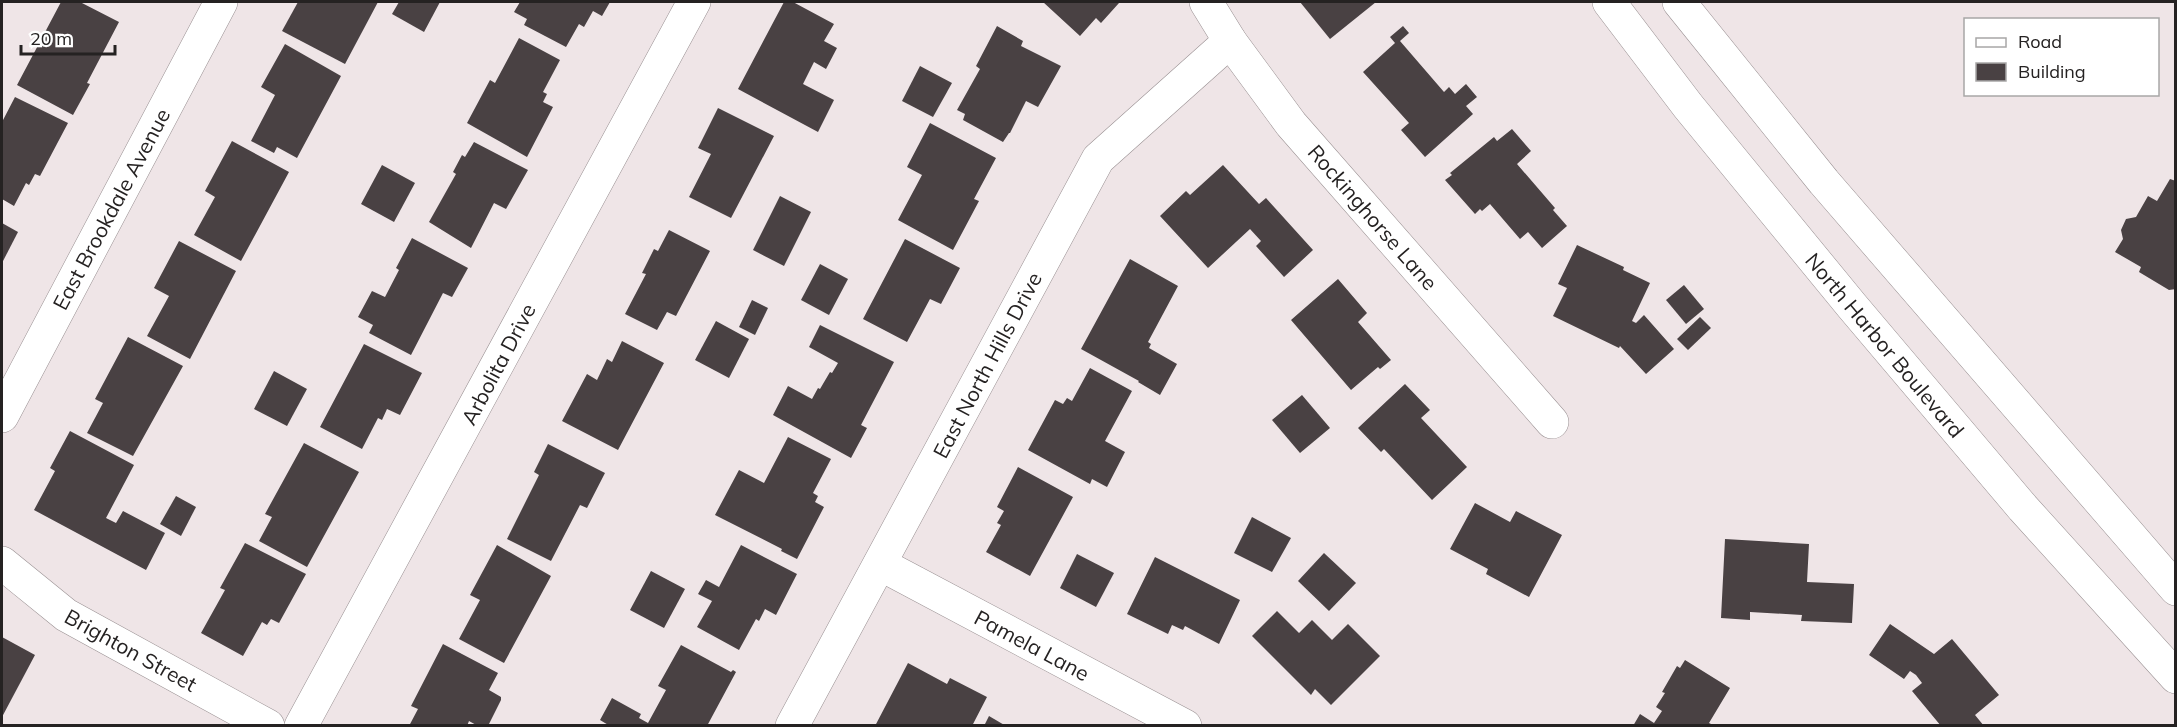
<svg xmlns="http://www.w3.org/2000/svg" width="2177" height="727" viewBox="0 0 2177 727" font-family="Mulish,sans-serif">
	<style>
		.building { fill: #494143 }
		.lines { fill: none; stroke-linecap: round; stroke-linejoin: round }
		.minor-casing { stroke: #999092; stroke-width: 34 }
		.primary-casing { stroke: #999092; stroke-width: 34 }
		.minor { stroke: #fff; stroke-width: 33 }
		.primary { stroke: #fff; stroke-width: 33 }
		.labels { text-anchor: middle; dominant-baseline: central; stroke-width: 6; stroke-linejoin: round; paint-order: stroke }
		.street-label { font-size: 21px; fill: #252222; stroke: #fff }
	</style>
	<rect width="100%" height="100%" fill="#efe5e7"/>
	<g class="building">
		<path d="M61,2H80L119,22L87,83L90,84L73,115L17,85Z"/>
		<path d="M298,2H378L345,64L282,31Z"/>
		<path d="M399,2H440L424,32L392,14Z"/>
		<path d="M520,2H610L602,16L593,11L584,27L579,24L566,47L524,25L527,19L514,12Z"/>
		<path d="M784,2H793L834,24L824,41L837,48L826,69L814,62L803,84L834,100L818,132L738,89Z"/>
		<path d="M1043,2H1118L1119,3L1101,23L1096,18L1080,36Z"/>
		<path d="M1300,2H1376L1330,39Z"/>
		<path d="M997,26L1023,41L1021,46L1061,66L1038,107L1026,101L1010,133H1009L1003,142L963,120L965,114L957,110L980,69L976,66Z"/>
		<path d="M1403,26L1409,33L1400,41L1444,92L1449,87L1455,94L1466,84L1477,97L1466,106L1473,114L1425,157L1401,130L1409,123L1363,72L1395,43L1390,37Z"/>
		<path d="M519,38L560,60L543,92L547,94L543,102L553,107L527,157L467,123L490,80L495,83Z"/>
		<path d="M285,44L341,76L297,158L277,147L274,153L251,141L275,95L261,87Z"/>
		<path d="M920,66L952,83L933,117L902,101Z"/>
		<path d="M15,97L68,123L40,176L35,174L29,185L26,183L14,206L2,199V122Z"/>
		<path d="M718,108L774,136L731,218L689,197L711,154L698,148Z"/>
		<path d="M930,123L996,158L974,199L979,201L953,250L898,220L922,175L907,167Z"/>
		<path d="M1512,129L1531,151L1517,164L1555,208L1553,210L1567,226L1542,248L1528,232L1520,239L1490,204L1482,211L1480,209L1475,214L1445,180L1452,175L1450,173L1494,137L1497,141Z"/>
		<path d="M232,141L289,172L241,261L194,235L215,197L205,191Z"/>
		<path d="M474,142L528,170L506,209L494,203L471,248L429,222L456,174L453,172L462,155L465,157Z"/>
		<path d="M382,165L415,183L394,222L361,204Z"/>
		<path d="M1223,165L1259,204L1266,198L1313,250L1284,277L1256,246L1261,241L1250,229L1208,268L1160,216L1186,191L1190,195Z"/>
		<path d="M2170,179L2176,181V289L2169,290L2139,272L2141,267L2115,252L2123,239L2121,230L2126,219L2136,217L2148,196L2157,201Z"/>
		<path d="M780,196L811,212L784,266L753,250Z"/>
		<path d="M2,223L18,232L2,263Z"/>
		<path d="M669,230L710,251L676,316L667,312L657,330L625,314L646,274L642,273L654,249L658,251Z"/>
		<path d="M412,238L468,268L452,297L443,293L411,355L369,333L373,325L358,317L372,291L385,297L399,270L396,268Z"/>
		<path d="M905,239L960,268L941,304L930,299L907,342L863,319Z"/>
		<path d="M179,241L236,271L190,359L147,336L169,296L154,288Z"/>
		<path d="M1577,245L1624,267L1623,270L1650,283L1632,321L1636,323L1644,315L1674,349L1646,374L1620,346L1619,348L1553,316L1567,288L1558,284Z"/>
		<path d="M1130,259L1178,286L1148,342L1151,344L1149,348L1177,364L1160,395L1138,382L1139,381L1081,349Z"/>
		<path d="M820,264L848,279L829,315L801,300Z"/>
		<path d="M1338,279L1367,313L1358,322L1391,360L1380,369L1378,367L1351,390L1291,320Z"/>
		<path d="M1684,285L1704,309L1686,324L1666,300Z"/>
		<path d="M752,300L768,308L755,335L739,327Z"/>
		<path d="M1700,317L1711,328L1688,350L1677,339Z"/>
		<path d="M716,321L749,339L729,378L695,360Z"/>
		<path d="M820,325L894,362L861,425L867,428L851,458L773,415L788,386L812,399L818,388L820,389L830,372L832,373L838,363L809,347Z"/>
		<path d="M128,337L183,366L133,456L87,433L103,403L95,399Z"/>
		<path d="M622,341L664,363L618,450L562,421L587,374L597,380L607,359L612,362Z"/>
		<path d="M364,344L422,373L400,415L387,409L382,420L378,418L362,449L320,427Z"/>
		<path d="M1090,368L1132,391L1105,441L1125,452L1107,487L1092,479L1090,484L1028,450L1055,400L1063,404L1067,398L1072,401Z"/>
		<path d="M274,371L307,389L287,426L254,409Z"/>
		<path d="M1405,384L1430,410L1421,418L1467,467L1432,500L1384,449L1381,452L1358,428Z"/>
		<path d="M1302,395L1330,428L1300,453L1272,420Z"/>
		<path d="M70,431L134,465L106,518L116,523L123,511L165,533L146,570L34,510L55,471L50,468Z"/>
		<path d="M788,437L831,459L813,493L818,496L815,502L824,507L797,559L781,551L782,549L715,515L739,470L764,483Z"/>
		<path d="M304,443L359,472L307,567L259,541L272,517L265,514Z"/>
		<path d="M548,444L605,473L587,508L580,505L551,561L507,539L539,475L534,472Z"/>
		<path d="M1018,467L1073,497L1030,576L986,552L1001,525L997,523L1004,511L997,507Z"/>
		<path d="M176,496L196,507L181,536L160,524Z"/>
		<path d="M1475,503L1510,522L1516,511L1562,535L1529,597L1486,574L1488,569L1450,549Z"/>
		<path d="M1252,517L1291,538L1272,572L1234,553Z"/>
		<path d="M1725,539L1809,544L1807,582L1854,584L1852,623L1801,621L1802,615L1750,612V620L1721,618Z"/>
		<path d="M245,543L306,574L279,623L271,619L267,625L262,622L243,656L201,633L225,590L220,588Z"/>
		<path d="M497,545L551,576L504,663L459,639L480,600L470,595Z"/>
		<path d="M741,545L797,574L776,615L765,609L759,621L756,619L739,650L697,627L712,601L698,594L706,580L719,587Z"/>
		<path d="M1324,553L1356,583L1329,611L1298,581Z"/>
		<path d="M1077,554L1114,573L1096,607L1060,588Z"/>
		<path d="M1155,557L1240,600L1219,644L1185,626L1183,630L1172,625L1168,634L1127,614Z"/>
		<path d="M651,571L685,589L664,628L630,610Z"/>
		<path d="M1277,611L1299,633L1312,620L1332,640L1348,624L1380,656L1331,705L1315,689L1311,695L1252,636Z"/>
		<path d="M1890,624L1934,654L1952,639L1999,695L1975,715L1984,726H1941L1912,691L1922,683L1916,675L1910,671L1904,679L1869,655Z"/>
		<path d="M2,637L35,655L2,717Z"/>
		<path d="M443,644L498,673L489,690L501,697V700L488,726H478L469,721L467,726H409L418,709L411,706Z"/>
		<path d="M681,645L731,672L733,670L736,672L707,726H610L600,720L612,698L641,714L639,718L648,723L666,690L658,686Z"/>
		<path d="M1685,660L1730,688L1709,723L1711,724L1710,726H1633L1640,714L1654,723L1662,711L1656,707L1665,693L1662,692L1677,666L1680,668Z"/>
		<path d="M908,663L947,684L950,678L987,697L972,726H875Z"/>
		<path d="M989,716L1006,726H984Z"/>
	</g>
	<g class="lines">
		<g class="minor-casing">
			<g id="minor">
				<path d="M1206,2L1230,41L1291,124L1552,422"/>
				<path d="M2,416L221,2"/>
				<path d="M2,563L66,615L268,726"/>
				<path d="M880,564L1185,726"/>
				<path d="M301,726L694,2"/>
				<path d="M792,726L1098,159L1230,41"/>
			</g>
		</g>
		<g class="primary-casing">
			<g id="primary">
				<path d="M1609,2L1688,106L1852,306L2023,508L2176,677"/>
				<path d="M1679,2L1824,182L2176,589"/>
			</g>
		</g>
		<use href="#minor" class="minor"/>
		<use href="#primary" class="primary"/>
	</g>
	<g class="labels">
		<g class="street-label">
			<text transform="translate(111 209) rotate(-62)">East Brookdale Avenue</text>
			<text transform="translate(1373 217) rotate(49)">Rockinghorse Lane</text>
			<text transform="translate(1885 345) rotate(50)">North Harbor Boulevard</text>
			<text transform="translate(498 364) rotate(-62)">Arbolita Drive</text>
			<text transform="translate(987 365) rotate(-62)">East North Hills Drive</text>
			<text transform="translate(1032 645) rotate(28)">Pamela Lane</text>
			<text transform="translate(131 650) rotate(29)">Brighton Street</text>
		</g>
	</g>
	<rect width="2177" height="727" fill="none" stroke="#252222" stroke-width="6"/>
	<rect x="1964" y="18" width="195" height="78" fill="#ffffff" stroke="#a8a7a7" stroke-width="1.5"/>
	<rect x="1976" y="38" width="30" height="9" fill="#ffffff" stroke="#a8a7a7" stroke-width="1.5"/>
	<text x="2018" y="48" font-size="18" fill="#252222">Road</text>
	<rect x="1976" y="63" width="30" height="18" fill="#494143" stroke="#a8a7a7" stroke-width="1.5"/>
	<text x="2018" y="78" font-size="18" fill="#252222">Building</text>
	<path d="M21 45v9h94v-9" fill="none" stroke="#252222" stroke-width="3"/>
	<text x="30" y="45" font-size="18" fill="#252222" stroke="#ffffff" stroke-width="4.5" paint-order="stroke">20 m</text>
</svg>
